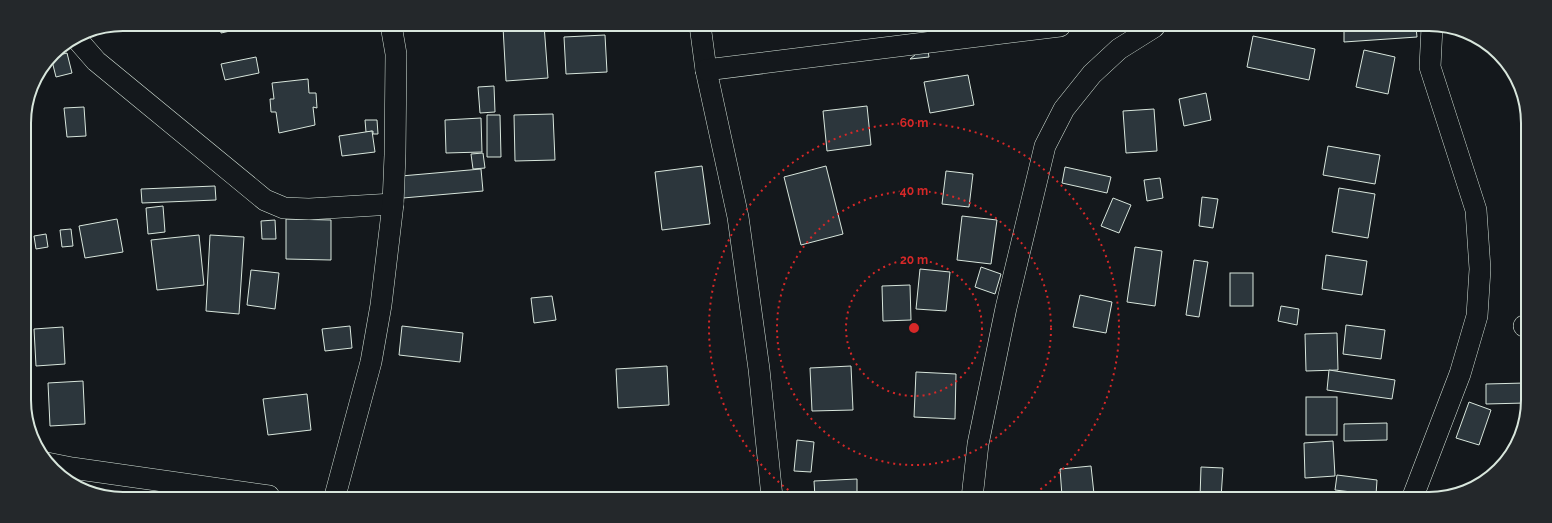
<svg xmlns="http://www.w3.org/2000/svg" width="1552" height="523" viewBox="0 0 1552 523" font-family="Raleway,sans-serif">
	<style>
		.building { fill: #2c363c; stroke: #d8e6dc }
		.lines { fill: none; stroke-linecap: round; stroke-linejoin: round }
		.minor-casing { stroke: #d8e6dc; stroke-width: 22 }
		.minor { stroke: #14181c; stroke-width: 21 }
		.ring { fill: none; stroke: #d62828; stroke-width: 2; stroke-dasharray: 2 4 }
		.rim { fill: none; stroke: #d8e6dc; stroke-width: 2 }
		.centre { fill: #d62828; stroke: #14181c; stroke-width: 2 }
		.ring-label { font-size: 12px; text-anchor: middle; font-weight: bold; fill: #d62828; stroke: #14181c; stroke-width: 3; stroke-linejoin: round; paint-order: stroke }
	</style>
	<rect width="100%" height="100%" fill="#14181c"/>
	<g class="building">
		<path d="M220,24H262L221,33Z"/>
		<path d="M544,25L548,78L506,81L503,27Z"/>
		<path d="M558,25H583V26L558,29Z"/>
		<path d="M1344,27H1416L1417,37L1344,42Z"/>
		<path d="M605,35L607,72L566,74L564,37Z"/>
		<path d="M1253,36L1315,49L1309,80L1247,67Z"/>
		<path d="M927,45L929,57L910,59Z"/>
		<path d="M1364,50L1395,57L1388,94L1356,87Z"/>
		<path d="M67,53L72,73L56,77L51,57Z"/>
		<path d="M256,57L259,73L225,80L221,64Z"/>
		<path d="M968,75L974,105L930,113L924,82Z"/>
		<path d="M308,79L309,93H316L317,108L313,107L315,125L279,133L276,112H271L270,99H274L272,83Z"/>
		<path d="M494,86L495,112L480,113L478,87Z"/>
		<path d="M1206,93L1211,120L1184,126L1179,99Z"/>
		<path d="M27,104L31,112L25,115Z"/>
		<path d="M867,106L871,145L827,151L823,111Z"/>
		<path d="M84,107L86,136L67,137L64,108Z"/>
		<path d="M1154,109L1157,151L1126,153L1123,111Z"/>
		<path d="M553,114L555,160L515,161L514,115Z"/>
		<path d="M487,115H500L501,157H487Z"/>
		<path d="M481,118L482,152L446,153L445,120Z"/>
		<path d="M365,120H377L378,134H373V131L366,132Z"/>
		<path d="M372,131L375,152L342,156L339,136Z"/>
		<path d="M1328,146L1380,155L1375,184L1323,175Z"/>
		<path d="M483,153L485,168L473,169L471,154Z"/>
		<path d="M702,166L710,224L662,230L655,172Z"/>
		<path d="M826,166L843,234L801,245L784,177Z"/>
		<path d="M1065,167L1111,177L1107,193L1062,183Z"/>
		<path d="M481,169L483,191L403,198L401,176Z"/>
		<path d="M946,171L973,174L969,207L942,204Z"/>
		<path d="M1160,178L1163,198L1147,201L1144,180Z"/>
		<path d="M215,186L216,200L142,203L141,189Z"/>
		<path d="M1339,188L1375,194L1368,238L1332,232Z"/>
		<path d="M1202,197L1218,199L1213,228L1199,226Z"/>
		<path d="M1113,198L1131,205L1119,233L1101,226Z"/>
		<path d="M163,206L165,232L148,234L146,208Z"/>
		<path d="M962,216L997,220L991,264L957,260Z"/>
		<path d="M117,219L123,252L85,258L79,226Z"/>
		<path d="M286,219L331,220V260L286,259Z"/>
		<path d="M275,220L276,239H262L261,221Z"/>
		<path d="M71,229L73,246L62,247L60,230Z"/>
		<path d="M46,234L48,247L36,249L34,236Z"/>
		<path d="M199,235L204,285L157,290L151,240Z"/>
		<path d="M210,235L244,237L239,314L206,311Z"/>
		<path d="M1135,247L1162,251L1155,306L1127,302Z"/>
		<path d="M1326,255L1367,261L1362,295L1322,289Z"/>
		<path d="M1194,260L1208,262L1199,317L1186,315Z"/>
		<path d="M981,267L1001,274L995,294L975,287Z"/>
		<path d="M920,269L950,272L946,311L916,309Z"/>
		<path d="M251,270L279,273L275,309L247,305Z"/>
		<rect x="1230" y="273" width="23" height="33"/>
		<path d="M910,285L911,320L883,321L882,286Z"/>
		<path d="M1080,295L1112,302L1106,333L1073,327Z"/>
		<path d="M552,296L556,320L534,323L531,298Z"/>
		<path d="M1281,306L1299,309L1297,325L1278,321Z"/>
		<path d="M1346,325L1385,330L1381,359L1343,354Z"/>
		<path d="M350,326L352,348L325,351L322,329Z"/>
		<path d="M402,326L463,333L460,362L399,355Z"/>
		<path d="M63,327L65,364L36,366L34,329Z"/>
		<path d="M1337,333L1338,370L1306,371L1305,334Z"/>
		<path d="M667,366L669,405L618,408L616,369Z"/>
		<path d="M851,366L853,410L812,411L810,368Z"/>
		<path d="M1329,370L1395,380L1392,399L1327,390Z"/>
		<path d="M916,372L956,374L955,419L914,417Z"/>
		<path d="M83,381L85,424L50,426L48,383Z"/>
		<path d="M1525,383V403L1486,404V384Z"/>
		<path d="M307,394L311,430L268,435L263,399Z"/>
		<rect x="1306" y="397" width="31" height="38"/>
		<path d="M1469,402L1491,410L1479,445L1456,438Z"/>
		<path d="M1387,423V440L1344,441V424Z"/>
		<path d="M797,440L814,442L811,472L794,471Z"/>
		<path d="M1333,441L1335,476L1305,478L1304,443Z"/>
		<path d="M1091,466L1094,494L1062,496L1060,469Z"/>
		<path d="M1201,467L1223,468L1221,498H1200Z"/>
		<path d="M1337,475L1377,480L1376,495L1335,490Z"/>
		<path d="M857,479V497H815L814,481Z"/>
		<path d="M806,493V497H786V495Z"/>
	</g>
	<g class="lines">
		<g class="minor-casing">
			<g id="minor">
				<path d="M700,25L706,70L738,217L759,369L772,497"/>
				<path d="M76,38L96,61L265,200L284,208L309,209L393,204"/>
				<path d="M706,70L1060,26"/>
				<path d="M1524,326H1525"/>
				<path d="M47,463L72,468L269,496"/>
				<path d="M335,496L371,362L381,305L393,204L395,155L396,54L391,25"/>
				<path d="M972,498L978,444L1006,308L1045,146L1064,109L1092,74L1119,49L1154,27"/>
				<path d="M1412,499L1460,374L1477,316L1480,269L1476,210L1430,67L1432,27"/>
			</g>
		</g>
		<use href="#minor" class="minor"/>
	</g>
	<g class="ring">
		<circle cx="914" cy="328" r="68"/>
		<circle cx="914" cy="328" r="137"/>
		<path d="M798 497A205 205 0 1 1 1030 497"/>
	</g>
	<path d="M0 0H1552V523H0ZM123 31H1429A92 92 0 0 1 1521 123V400A92 92 0 0 1 1429 492H123A92 92 0 0 1 31 400V123A92 92 0 0 1 123 31Z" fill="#24282b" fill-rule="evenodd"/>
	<path class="rim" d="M123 31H1429A92 92 0 0 1 1521 123V400A92 92 0 0 1 1429 492H123A92 92 0 0 1 31 400V123A92 92 0 0 1 123 31Z"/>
	<circle cx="914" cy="328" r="6" class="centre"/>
	<g class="ring-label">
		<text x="914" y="127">60 m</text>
		<text x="914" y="195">40 m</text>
		<text x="914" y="264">20 m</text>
	</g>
</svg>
